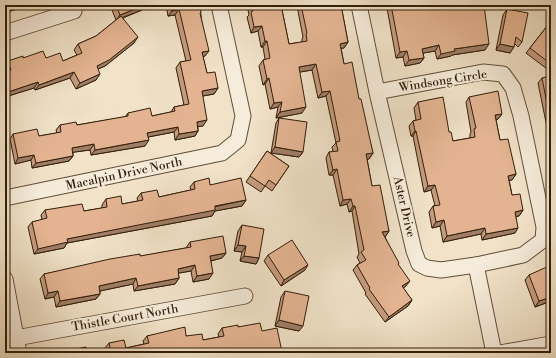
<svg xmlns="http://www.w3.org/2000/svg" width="556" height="358" viewBox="0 0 556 358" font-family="'Libre Bodoni',serif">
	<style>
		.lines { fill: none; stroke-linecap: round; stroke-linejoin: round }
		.minor-casing { stroke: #624f39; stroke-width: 17 }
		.minor { stroke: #f6ecdb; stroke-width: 15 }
		.wall { fill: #c49b7e; stroke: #321e09 }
		.shaded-wall { fill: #a07e66; stroke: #321e09 }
		.building { fill: #e4b492; stroke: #321e09 }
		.labels { text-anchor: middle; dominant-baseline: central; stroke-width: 4; stroke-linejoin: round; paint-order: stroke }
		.street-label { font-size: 12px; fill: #321e09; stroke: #f6ecdb }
	</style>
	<rect width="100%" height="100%" fill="#f1e2c8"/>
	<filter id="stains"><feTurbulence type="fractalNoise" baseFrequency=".005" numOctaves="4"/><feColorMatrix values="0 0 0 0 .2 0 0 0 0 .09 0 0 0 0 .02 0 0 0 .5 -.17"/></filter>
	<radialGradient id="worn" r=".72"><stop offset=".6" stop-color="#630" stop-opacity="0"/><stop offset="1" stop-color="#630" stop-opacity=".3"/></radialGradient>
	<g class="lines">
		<g class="minor-casing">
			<g id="minor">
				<path d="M359,5L377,92L414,251L419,264L427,268L441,270L476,265L523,255L543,240L544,227L521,116L513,88L503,74L483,72L377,92"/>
				<path d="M5,33L74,11"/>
				<path d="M5,198L222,153L238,140L243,116L219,5"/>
				<path d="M476,265L494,353"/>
				<path d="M5,279L19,353"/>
				<path d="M5,340L245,296"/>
				<path d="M500,353L551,344"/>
			</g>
		</g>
		<use href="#minor" class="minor"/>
	</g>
	<g class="wall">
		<path d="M110,5H146L142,10L123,18L134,43L105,66L98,69L96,80L76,89L70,78L35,90L34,88L5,97V72H6L5,69V65L8,61L23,58H46L63,61L77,55L74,50L78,44L96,36L116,20Z"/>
		<path d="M166,5H200L205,56L203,57L207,73L218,88L214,94L202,96L203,126H198V131L195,136L175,140L174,132L148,137L145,146L91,155L90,150L73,152V156L69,161L32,168L31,160L15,164L10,139L13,134L39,136L57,133L56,130L60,125H77L125,117L128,113L152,116L171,112L174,107L184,105L176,68L180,62L186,61L175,15L168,16Z"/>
		<path d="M247,5H281L289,44L302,42V39L303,37L297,6V5H341L348,42L344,48H341L344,64L359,99L373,153L369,159H367L372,186L389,231L385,237L398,265L406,286L403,288L412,300L408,306L385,322L365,294L366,293L353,270L357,265L360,263L357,257L359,254L352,211L349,212L347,204L340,206L333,175H329L326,158L329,152H333L332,147L336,143L326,96L318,98L312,70L299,72L302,113L276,118L278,107L270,109L265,84L263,85L259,66L263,60L265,59L263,47H261L258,31L251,33L247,17L249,15Z"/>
		<path d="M383,5H484L485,50L452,55L451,56L437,59L435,51L423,53L424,58L420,63L405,66L403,57L396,58L387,8L383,9Z"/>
		<path d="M507,9L522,42L518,47L515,44L510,53L496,50L503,15Z"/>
		<path d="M551,21V72L526,53Z"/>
		<path d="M551,76V141L550,142L538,83L542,78Z"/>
		<path d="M469,97L502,114L498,119L496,120L500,140L516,174L512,180H509L512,195L523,210L519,216H516L515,233L482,240L481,234L443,242L440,226L432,228L429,212L433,206H435L431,190L424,192L413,136H411L409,126L413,121L416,120L414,108L418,102L449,132L453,141L470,138V134L471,132L466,102Z"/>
		<path d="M279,118L303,152L299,157L271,153L276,123Z"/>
		<path d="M267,151L289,166L272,191L265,186L261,192L246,182Z"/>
		<path d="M194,182L210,185L246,200L242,206L215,211L212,216L67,243L64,248L34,254L28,227L32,222L42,220L41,215L45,210L84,211L102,208V205L106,199L122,204L138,201L137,198L141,193L159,197L191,190L190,187Z"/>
		<path d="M242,225L259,258L256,264L240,261L242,252L234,251L238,231Z"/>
		<path d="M190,242L226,253L222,258L211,261L209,279L193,282L191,271L178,273L179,278L175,284L134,291L133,284L100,291V294L96,299L56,307L54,297L45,299L40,279L44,274L186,248Z"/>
		<path d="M268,255L305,270L281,286L264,261Z"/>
		<path d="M551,270V301L535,307L525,280L529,275Z"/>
		<path d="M285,291L299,331L275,326L281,297Z"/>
		<path d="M238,327L262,331L281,353L106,352L105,348L109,343L126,348L144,344L143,341L147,336H186L203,340L219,337L218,334L222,328Z"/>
	</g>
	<g class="shaded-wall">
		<path d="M16,5H32L7,12L5,14V9L10,7Z"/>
		<path d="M145,5H146L142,10L116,20L120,15Z"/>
		<path d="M386,5H389L387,8L383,9Z"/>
		<path d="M179,9L175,15L168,16L172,11Z"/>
		<path d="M262,26L258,31L251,33L254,27Z"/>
		<path d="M138,37L134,43L105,66L93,71L97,66Z"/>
		<path d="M265,41H267L263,47H261Z"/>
		<path d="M348,42L344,48L336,49L340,44Z"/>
		<path d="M489,44L485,50L452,55L451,56L437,59L441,54L454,49Z"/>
		<path d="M500,44L514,47L510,53L496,50Z"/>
		<path d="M439,45L435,51L418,54L422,49Z"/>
		<path d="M209,51L205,56L198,58L202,52Z"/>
		<path d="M407,51L403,57L396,58L400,52Z"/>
		<path d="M424,58L420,63L405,66L409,60Z"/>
		<path d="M316,64L312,70L295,73L299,67Z"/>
		<path d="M74,72L70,78L35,90L39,85Z"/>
		<path d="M100,74L96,80L76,89L80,83Z"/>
		<path d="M269,78L265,84L263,85L267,79Z"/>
		<path d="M38,82L34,88L5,97V93Z"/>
		<path d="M218,88L214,94L198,97L202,91Z"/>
		<path d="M330,91L326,96L318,98L322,92Z"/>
		<path d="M282,102L278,107L270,109L274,103Z"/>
		<path d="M306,107L302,113L276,118L280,112Z"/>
		<path d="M502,114L498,119L492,121L495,115Z"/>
		<path d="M207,120L203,126L193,127L197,122Z"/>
		<path d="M178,127L174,132L143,138L147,133Z"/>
		<path d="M198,131L195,136L175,140L179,134Z"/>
		<path d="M415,131H416L413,136H411Z"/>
		<path d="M149,140L145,146L91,155L95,150Z"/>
		<path d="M94,144L90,150L68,153L72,148Z"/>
		<path d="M275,147L303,152L299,157L271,153Z"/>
		<path d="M373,153L369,159L362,160L366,154Z"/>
		<path d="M34,155L31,160L15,164L18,158Z"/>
		<path d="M73,156L69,161L32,168L36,163Z"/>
		<path d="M337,169L333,175H329L333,170Z"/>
		<path d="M516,174L512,180L504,181L508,176Z"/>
		<path d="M435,185L431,190L424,192L428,186Z"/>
		<path d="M351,199L347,204L340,206L343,200Z"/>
		<path d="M246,200L242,206L215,211L212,216L67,243L64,248L34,254L38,249L67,239Z"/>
		<path d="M353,206H355L352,211L349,212Z"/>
		<path d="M523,210L519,216L511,217L515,212Z"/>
		<path d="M444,220L440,226L432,228L436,222Z"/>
		<path d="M485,228L481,234L443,242L447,236Z"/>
		<path d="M518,228L515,233L482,240L486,234Z"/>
		<path d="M389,231L385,237L378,238L382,232Z"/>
		<path d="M238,245L246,246L242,252L234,251Z"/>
		<path d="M226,253L222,258L206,262L210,256Z"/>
		<path d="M244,256L259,258L256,264L240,261Z"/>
		<path d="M195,265L191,271L174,274L178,269Z"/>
		<path d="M308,265L305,270L281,286L284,280Z"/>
		<path d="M213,273L209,279L193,282L197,276Z"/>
		<path d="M136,278L133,284L95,292L99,286Z"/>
		<path d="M179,278L175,284L134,291L138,286Z"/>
		<path d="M410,281L406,286L398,292L402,286Z"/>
		<path d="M58,291L54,297L45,299L48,293Z"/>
		<path d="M100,294L96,299L56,307L60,301Z"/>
		<path d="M551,297V301L535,307L539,301Z"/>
		<path d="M412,300L408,306L385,322L389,317Z"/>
		<path d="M279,320L303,326L299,331L275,326Z"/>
	</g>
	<g class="building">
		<path d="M5,5H16L10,7V8L5,9Z"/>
		<path d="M116,5H145L120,15Z"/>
		<path d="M171,5H200L201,12L200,13L209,51L202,52L207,73L215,72L218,88L202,91L207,120L197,122L198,131L179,134L178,127L147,133L149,140L95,150L94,144L72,148L73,156L36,163L34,155L18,158L13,134L37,129L39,136L61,132L60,125L76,122L77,125L128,116V113L150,108L152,116L175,111L174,107L189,104L180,62L191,60L179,9L172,11Z"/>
		<path d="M252,5H281L289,44L307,41L306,34L307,33L301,5H341L348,42L340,44L344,64L352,62L359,99H361L373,153L366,154L372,186L380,185L389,231L382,232L399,263L398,264L410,281L402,286L412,300L389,317L369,289L370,288L357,265L366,260L361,252L364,250L355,206H353L351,199L343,200L337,169L333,170L329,152L338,151L336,142L340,141L330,91L322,92L316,64L299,67L306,107L280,112L282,102L274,103L269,78L267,79L263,60L270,58L267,41H265L262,26L254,27L251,12L253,11Z"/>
		<path d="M391,5H484L489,44L454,49L455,51L441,54L439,45L422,49L424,58L409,60L407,51L400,52Z"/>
		<path d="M507,9L528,13L522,42L516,37L514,47L500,44Z"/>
		<path d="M121,16L138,37L109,60L97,66L100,74L80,83L74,72L39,85L38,82L5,93V72L11,70L8,61L23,56V58L43,51L46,58L60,53L63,61L82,53L78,44L96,36Z"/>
		<path d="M551,21V64L530,48Z"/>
		<path d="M551,76V124L542,78Z"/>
		<path d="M498,91L502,114L495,115L500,140L508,139L516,174L508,176L512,195L520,194L523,210L515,212L518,228L486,234L485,228L447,236L444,220L436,222L433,206L440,205L435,185L428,186L416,131H415L413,121L421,119L418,102L443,97L449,132H451L453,141L475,137L474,129L476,128L469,97Z"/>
		<path d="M279,118L307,122L303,152L275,147Z"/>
		<path d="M267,151L289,166L276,185L269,180L265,186L250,176Z"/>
		<path d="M209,178L210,185L241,178L246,200L215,206V210L67,239L68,242L38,249L32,222L47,218L45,210L82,204L84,211L107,207L106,199L121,196L122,204L143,200L141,193L157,190L159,197L195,189L194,182Z"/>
		<path d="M242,225L264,229L259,258L244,256L246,246L238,245Z"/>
		<path d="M223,236L226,253L210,256L213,273L197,276L195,265L178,269L179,278L138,286L136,278L99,286L100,294L60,301L58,291L48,293L44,274L110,259L140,254V256L191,247L190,242Z"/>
		<path d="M292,240L308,265L284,280L268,255Z"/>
		<path d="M549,266L551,270V297L539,301L529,275Z"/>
		<path d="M285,291L309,296L303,326L279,320Z"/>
		<path d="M260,323L262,331L277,328L282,352L277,353H99L111,351L109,343L124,340L126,348L149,343L147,336L185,327L186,336L202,334L203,340L224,336L222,328L238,325V327Z"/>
		<path d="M86,347L87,353H71V350Z"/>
	</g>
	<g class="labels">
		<g class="street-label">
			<text transform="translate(443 81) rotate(-9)">Windsong Circle</text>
			<text transform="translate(124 174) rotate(-12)">Macalpin Drive North</text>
			<text transform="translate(404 207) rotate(77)">Aster Drive</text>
			<text transform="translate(125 318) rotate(-10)">Thistle Court North</text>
		</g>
	</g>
	<rect width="556" height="358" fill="none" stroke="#f1e2c8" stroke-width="20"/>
	<rect x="6" y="6" width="544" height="346" fill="none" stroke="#321e09" stroke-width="2"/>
	<rect x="10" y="10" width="536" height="338" fill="none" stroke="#321e09"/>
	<rect width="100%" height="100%" filter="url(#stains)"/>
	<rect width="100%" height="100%" fill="url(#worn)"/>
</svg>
